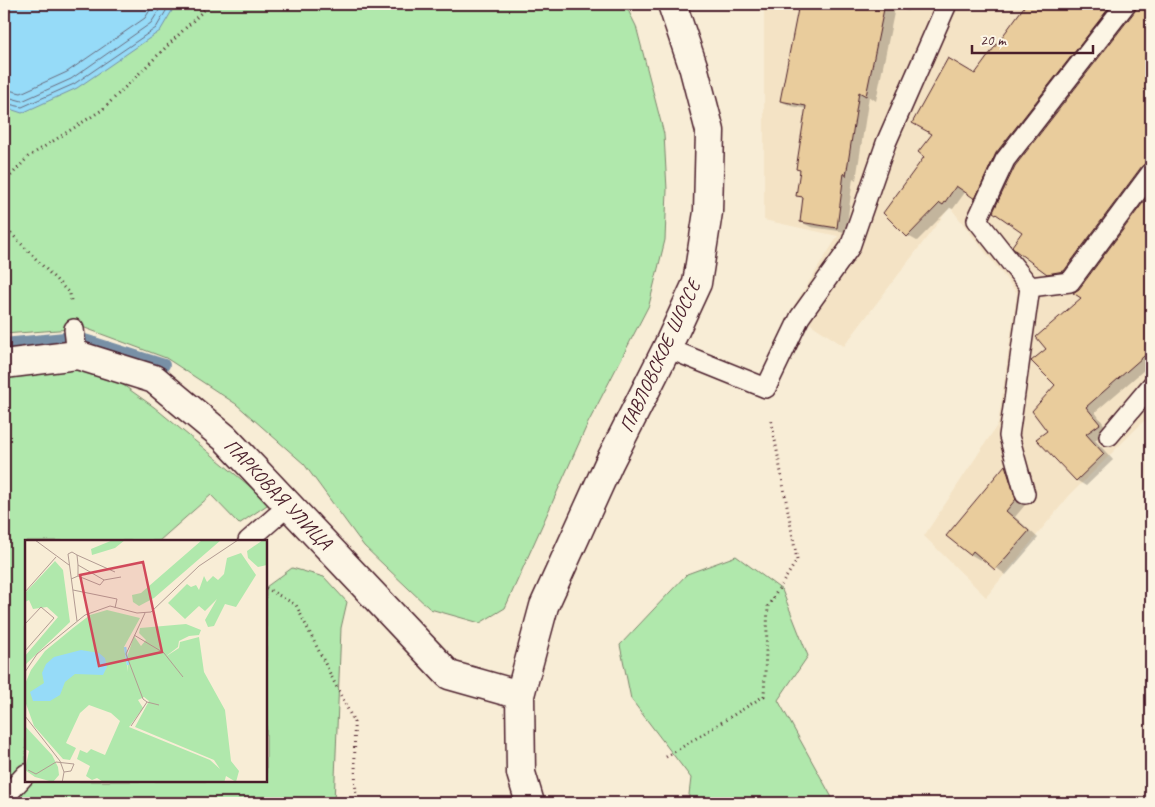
<svg xmlns="http://www.w3.org/2000/svg" width="1155" height="807" viewBox="0 0 1155 807" font-family="Caveat,sans-serif">
	<style>
		.built { fill: #f4e3c5 }
		.green { fill: #b0e8ac; stroke: #7d846c }
		.water { fill: #96dbf8; stroke: #7890a6 }
		.shadow { fill: #0003 }
		.lines { fill: none; stroke-linecap: round; stroke-linejoin: round }
		.shore { stroke: #686a7d; stroke-width: 1 }
		.stream { stroke: #7890a6; stroke-width: 12 }
		.building { fill: #e9cc9c; stroke: #4a1f2b }
		.service-casing { stroke: #4a1f2b; stroke-width: 22 }
		.minor-casing { stroke: #4a1f2b; stroke-width: 31 }
		.secondary-casing { stroke: #4a1f2b; stroke-width: 31 }
		.path { stroke: #4a1f2b; stroke-width: 3; stroke-dasharray: 1 4; stroke-linecap: butt }
		.service { stroke: #fcf5e5; stroke-width: 19 }
		.minor { stroke: #fcf5e5; stroke-width: 28 }
		.secondary { stroke: #fcf5e5; stroke-width: 28 }
		.labels { text-anchor: middle; dominant-baseline: central; stroke-width: 4.5; stroke-linejoin: round; paint-order: stroke }
		.street-label { font-size: 20px; fill: #4a1f2b; stroke: #fcf5e5 }
		.inset-river { fill: none; stroke: #96dbf8; stroke-width: 2.5 }
		.inset-road { fill: none; stroke: #b29b92; stroke-width: 1 }
		.view { fill: #d1495b; fill-opacity: 0.15; stroke: #d1495b; stroke-width: 2.5 }
		.inset-edge { fill: none; stroke: #4a1f2b; stroke-width: 2.5 }
	</style>
	<rect width="100%" height="100%" fill="#f8edd6"/>
	<filter id="ink" filterUnits="userSpaceOnUse"><feTurbulence type="fractalNoise" baseFrequency=".02" numOctaves="2"/><feDisplacementMap in="SourceGraphic" scale="10" xChannelSelector="R" yChannelSelector="G"/><feConvolveMatrix kernelMatrix="1 2 1 2 8 2 1 2 1" color-interpolation-filters="sRGB"/></filter>
	<g filter="url(#ink)">
		<path class="built" d="M764,4H1151V414L1069,496L986,597L924,536L998,424L1017,293L950,207L844,346L800,317L792,309L838,236L764,220Z"/>
		<g class="green">
			<path d="M4,4H625L636,26L664,134L667,190L665,240L649,305L588,423L505,608L480,623L430,609L364,546L304,464L236,404L166,358L85,328L4,334Z"/>
			<path d="M4,362L102,370L154,407L270,503L239,524L211,495L159,541H26V781H266V587L292,568L324,577L347,602L341,628L334,803H4Z"/>
			<path d="M736,556L782,590L808,656L778,700L835,803H688L691,778L631,699L620,645L687,574Z"/>
		</g>
		<path class="water" d="M4,4H176L160,31L77,88L22,113L4,107Z"/>
		<g class="shadow">
			<path d="M816,4H910L908,11L895,8L876,101L869,96L856,180L853,178L846,232L811,227L801,222L804,199L798,195L807,109L791,106L781,101L815,16Z"/>
			<path d="M1028,4H1126L985,203L966,191L953,209L950,208L917,241L908,236L926,157L975,76Z"/>
			<path d="M1138,4H1151V172L1074,276L1058,278L1048,272L1023,232L1136,12Z"/>
			<path d="M1151,194V364L1095,412L1108,430L1095,440L1113,460L1086,486L1076,480L1048,431L1056,385L1048,350L1083,298L1080,290Z"/>
			<path d="M1005,467L1015,472L1025,505L1015,517L1038,538L1006,575L982,557L980,560L970,554Z"/>
		</g>
		<g class="lines">
			<g class="shore">
				<path d="M4,89L21,93L67,72L145,18L154,4"/>
				<path d="M4,96L22,101L71,79L151,23L163,4"/>
				<path d="M4,103L22,107L74,84L156,28L170,4"/>
			</g>
			<path class="stream" d="M4,344L75,337L164,365"/>
		</g>
		<g class="building">
			<path d="M799,4H885L866,96L859,92L846,176L844,173L837,228L800,222L803,197L796,196L800,170L796,169L806,106L780,101Z"/>
			<path d="M1026,4H1112L996,153L975,199L956,186L943,205L940,203L907,237L883,213L924,157L918,152L932,134L912,123L948,58L975,74Z"/>
			<path d="M1137,4H1151V162L1146,163L1142,166L1064,271L1047,274L1016,251L1012,246L1022,232L993,212L1015,166L1135,11Z"/>
			<path d="M1151,192V350L1086,407L1100,424L1086,434L1104,454L1076,481L1036,439L1047,431L1032,411L1055,385L1031,361L1046,349L1036,337L1081,298L1073,293L1079,289Z"/>
			<path d="M1005,465L1016,499L1006,511L1029,531L995,570L973,551L970,555L946,536Z"/>
		</g>
		<g class="lines">
			<g class="service-casing">
				<g id="service">
					<path d="M1126,4L1005,160L977,220L1030,287L1070,282L1151,173"/>
					<path d="M74,329L77,355"/>
					<path d="M667,348L766,388L800,317L850,247L886,143L947,4"/>
					<path d="M1109,436L1151,386"/>
					<path d="M1025,494L1009,436L1030,287"/>
					<path d="M248,541L289,505"/>
					<path d="M4,798L26,774"/>
				</g>
			</g>
			<g class="minor-casing">
				<path id="minor" d="M4,364L77,355L154,379L225,438L449,675L520,695"/>
			</g>
			<g class="secondary-casing">
				<path id="secondary" d="M530,803L521,773L520,695L544,606L609,463L667,348L697,283L708,212L710,131L693,66L672,4"/>
			</g>
			<g class="path">
				<path d="M4,183L28,157L102,110L210,4"/>
				<path d="M4,226L70,294L71,301"/>
				<path d="M266,588L296,605L354,722L356,803"/>
				<path d="M666,757L764,696L768,606L797,560L771,418"/>
			</g>
			<use href="#service" class="service"/>
			<use href="#minor" class="minor"/>
			<use href="#secondary" class="secondary"/>
		</g>
	</g>
	<g class="labels">
		<g class="street-label">
			<text transform="translate(660 356) rotate(-65)">ПАВЛОВСКОЕ ШОССЕ</text>
			<text transform="translate(278 494) rotate(46)">ПАРКОВАЯ УЛИЦА</text>
		</g>
	</g>
	<g transform="translate(25 540)">
		<rect width="242" height="242" fill="#f8edd6"/>
		<path d="M88,0H100L90,8L67,15L66,9ZM177,0H196L129,58L114,66L108,62L107,55L116,53ZM238,0H242V25L233,27L223,18L222,11ZM216,13L231,35L211,67L200,64L189,86L183,87L180,80L192,59L180,71L174,66L160,79L143,63L162,44L166,47L171,45L174,50L179,36L182,42L188,36L193,40L199,34L202,18ZM30,21L38,30L45,82L0,125V116L33,77L22,67L8,69L4,60L0,62V53ZM82,70L115,78L99,107L103,132L102,117L109,96L116,106L121,100L114,93L115,88L161,84L176,90L174,95L164,96L154,101L153,107L140,117L154,108L155,102L174,97L179,132L200,170L206,221L214,231L211,242L201,236L199,243H80L72,238L67,240L61,236L65,226L52,219L55,210L62,213L66,209L80,215L95,181L86,173L64,165L55,173L41,203L51,208L45,220L38,219L9,186L0,161V144L6,130L20,111L48,88L65,75ZM119,157L124,161L110,187L189,220L195,229L185,220L104,187L118,168L113,160ZM0,186L27,215L33,227L34,235L28,242L10,237L0,230L4,211L0,209Z" fill="#b0e8ac" fill-rule="evenodd"/>
		<path d="M56,110L74,113L80,118L82,127L78,135L50,134L40,142L35,155L25,161H8L5,152L19,143L17,133L21,124L29,117Z" fill="#96dbf8"/>
		<path class="inset-river" d="M100,107L103,125"/>
		<path class="inset-road" d="M10,0L44,25M52,15L47,12L43,14L52,81M53,25L52,15L90,32M46,39L53,36L75,45L79,40L53,25V36M79,40L96,37M48,50L92,59L90,68M0,52L31,17M120,73L101,114L118,159L122,162M0,84L16,67L29,78L0,111M109,95L139,113L158,137M0,132L12,114L60,75L85,66L112,73L126,72L174,26L213,0M0,176L35,221L39,232L37,243M106,186L122,162L134,165M3,230L11,234L31,222L49,224L46,231L39,232"/>
		<path class="view" d="M118,22L137,112L74,126L55,35Z"/>
		<rect width="242" height="242" class="inset-edge"/>
	</g>
	<rect width="1155" height="807" fill="none" stroke="#fcf5e5" stroke-width="20"/>
	<rect x="10" y="10" width="1135" height="787" fill="none" stroke="#4a1f2b" stroke-width="2" filter="url(#ink)"/>
	<path d="M972 45v8h121v-8" fill="none" stroke="#4a1f2b" stroke-width="2.5"/>
	<text x="980" y="45" font-size="15" fill="#4a1f2b" stroke="#fcf5e5" stroke-width="4" paint-order="stroke">20 m</text>
</svg>
